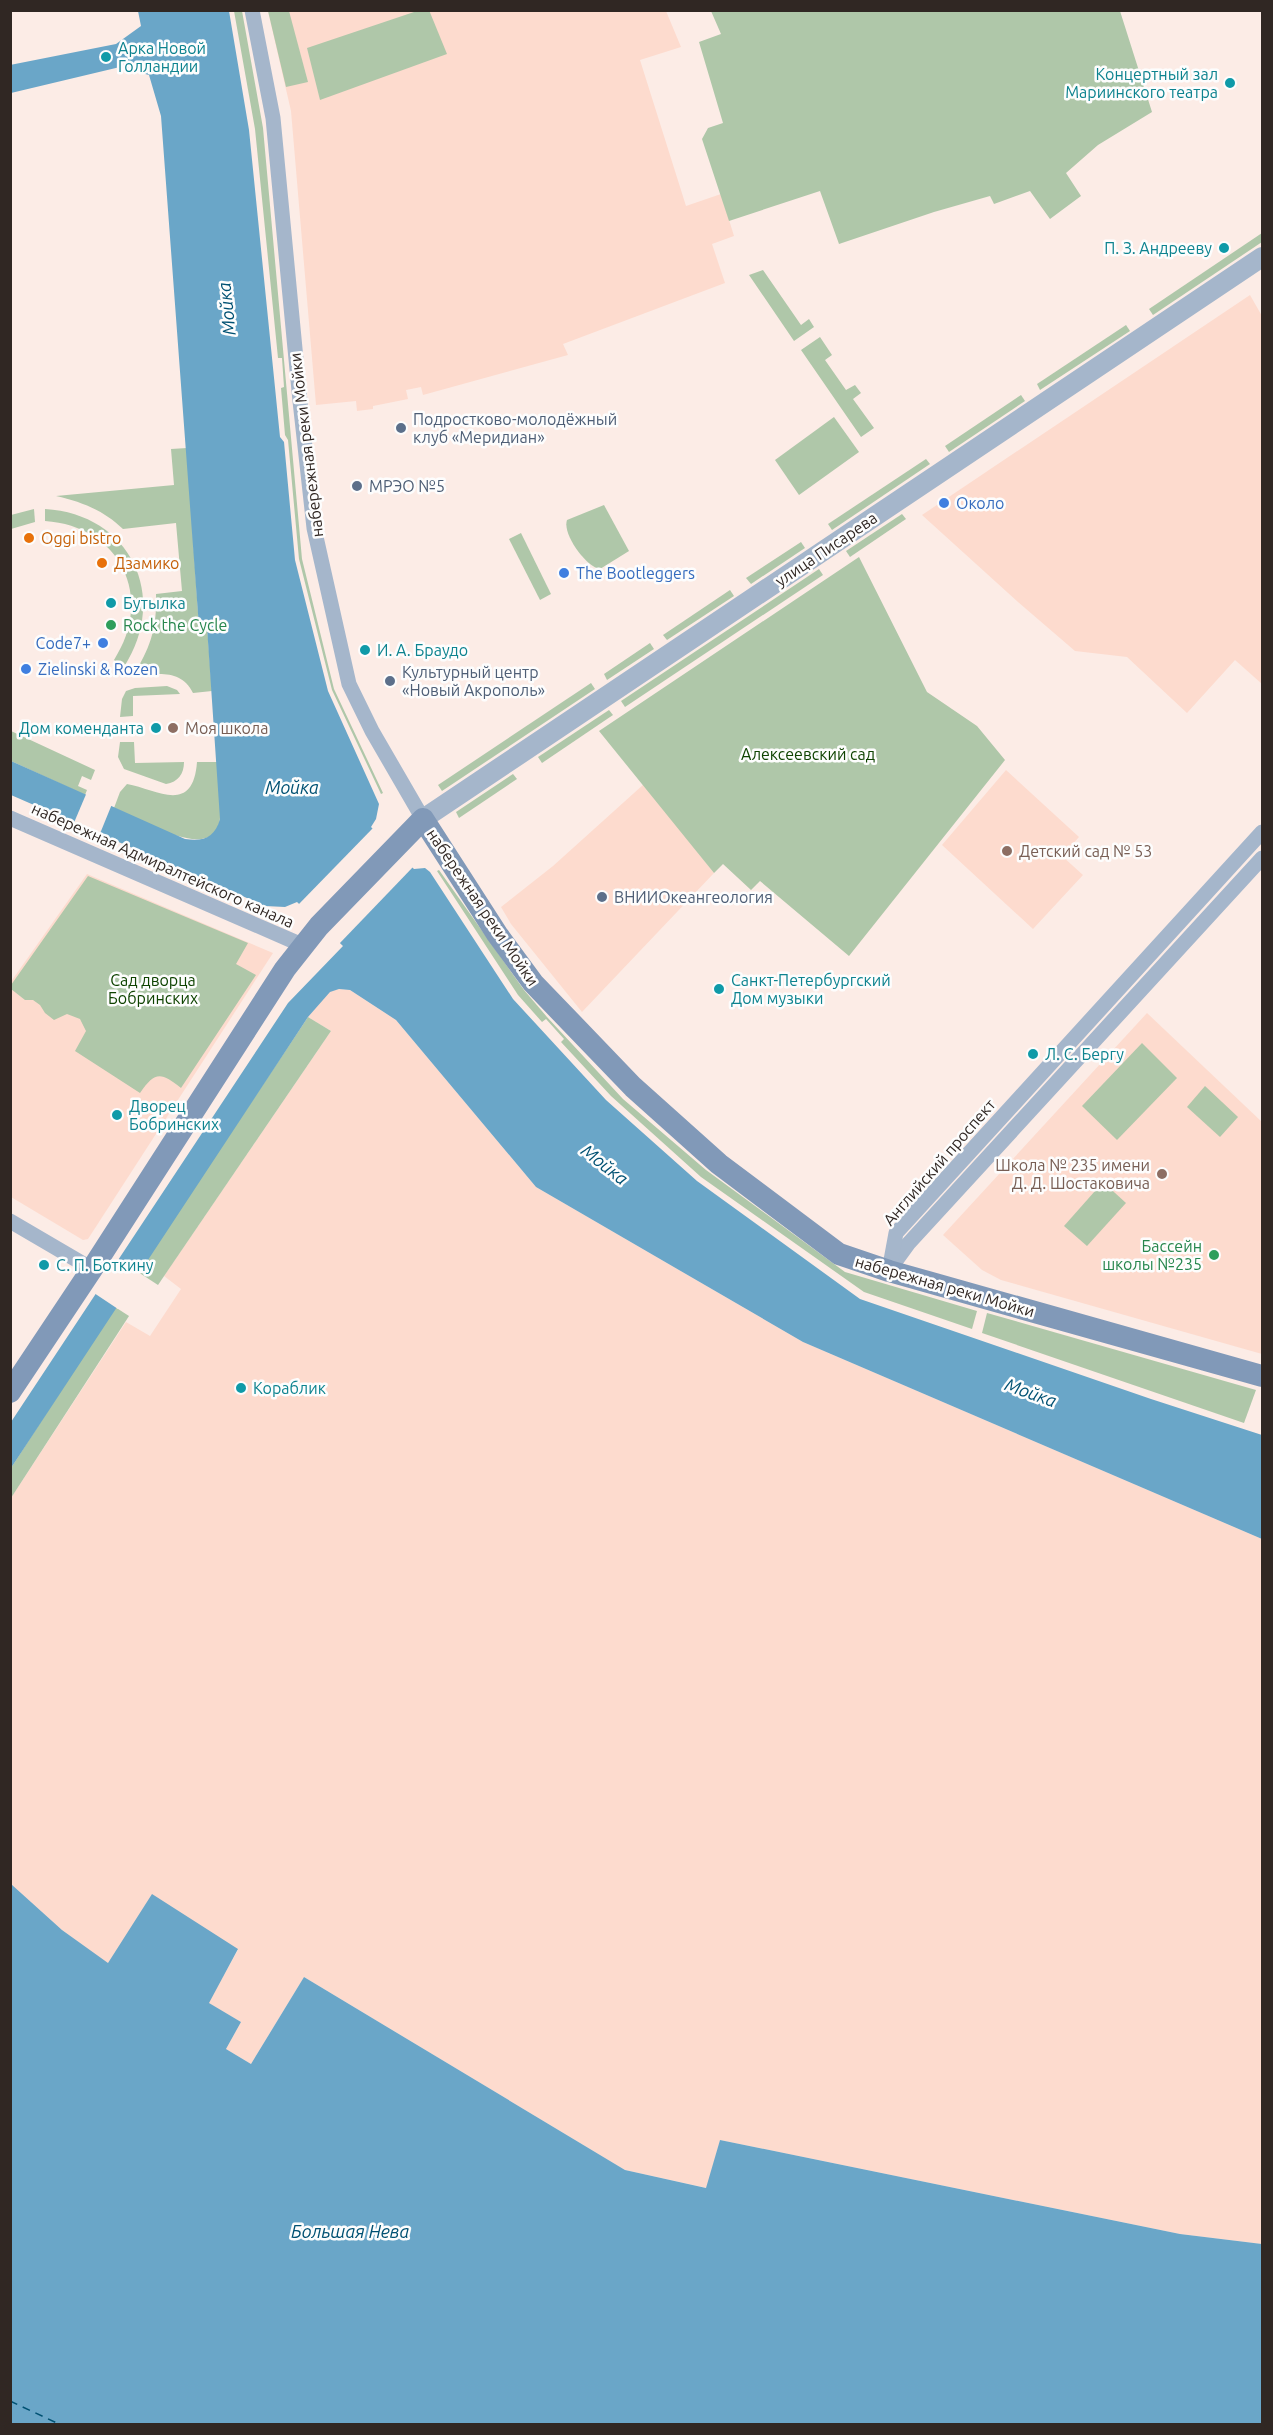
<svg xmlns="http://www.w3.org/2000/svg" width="1273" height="2435" viewBox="0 0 1273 2435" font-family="Ubuntu,sans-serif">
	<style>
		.built { fill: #fddbce }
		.green { fill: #afc7a9 }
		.water { fill: #6aa6c8 }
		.pier { fill: #fcece6 }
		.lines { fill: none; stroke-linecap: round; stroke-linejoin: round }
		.ferry { stroke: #005173; stroke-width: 1.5; stroke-dasharray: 8 6; stroke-linecap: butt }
		.minor { stroke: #a5b6cb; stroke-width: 15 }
		.tertiary { stroke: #a5b6cb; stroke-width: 20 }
		.secondary { stroke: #8199b8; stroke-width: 22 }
		.culture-dot { fill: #0f9aa8; stroke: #fdfdfd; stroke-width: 2 }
		.service-dot { fill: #5c6f8a; stroke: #fdfdfd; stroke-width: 2 }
		.shop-dot { fill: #3f7fe0; stroke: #fdfdfd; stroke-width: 2 }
		.food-dot { fill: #e8710a; stroke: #fdfdfd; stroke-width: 2 }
		.leisure-dot { fill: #2e9e5b; stroke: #fdfdfd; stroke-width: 2 }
		.education-dot { fill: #8d6e63; stroke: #fdfdfd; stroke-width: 2 }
		.labels { text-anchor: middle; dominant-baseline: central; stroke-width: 5; stroke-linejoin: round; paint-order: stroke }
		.culture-label { font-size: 16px; fill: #0d838f; stroke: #fdfdfd; text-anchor: start }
		.service-label { font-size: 16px; fill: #4e5e75; stroke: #fdfdfd; text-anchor: start }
		.street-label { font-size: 16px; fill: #302723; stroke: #fdfdfd }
		.shop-label { font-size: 16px; fill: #366cbe; stroke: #fdfdfd; text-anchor: start }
		.food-label { font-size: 16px; fill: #c56008; stroke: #fdfdfd; text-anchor: start }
		.leisure-label { font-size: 16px; fill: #27864d; stroke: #fdfdfd; text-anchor: start }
		.education-label { font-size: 16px; fill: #785e54; stroke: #fdfdfd; text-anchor: start }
		.park-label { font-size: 16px; fill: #0e4300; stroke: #fdfdfd }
		.water-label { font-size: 18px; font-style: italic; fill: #005173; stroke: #fdfdfd }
	</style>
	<rect width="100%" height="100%" fill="#fcece6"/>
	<g class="built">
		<path d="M268,11H666L681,47L640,60L686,206L721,194L734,236L712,244L725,283L563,344L568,355L423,395L421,387L406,390L408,399L373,406V409L357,411L356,401L316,405L291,111Z"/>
		<path d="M1250,295L1262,316V684L1235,660L1187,713L1127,657L1075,651L1018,602L922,515Z"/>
		<path d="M1006,770L1079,837L1062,856L1083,875L1033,929L942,845Z"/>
		<path d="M644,784L714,873L582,1012L511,924L501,907L553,866Z"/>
		<path d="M87,874L273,953L88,1239L83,1240L11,1197L10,983Z"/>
		<path d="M339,989L350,990L396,1020L536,1187L803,1342L1262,1539V2244L1180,2234L720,2140L707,2188L625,2170L304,1977L251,2064L226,2049L241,2022L208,2003L238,1950L108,1964L62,1930L11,1884V1498L126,1322L150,1336L181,1289L164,1276L331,1031L308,1017L330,991Z"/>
		<path d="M1147,1013L1262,1122V1354L1001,1280L982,1270L943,1235Z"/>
	</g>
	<g class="green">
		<path d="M429,10L447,54L320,100L307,48L417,11Z"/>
		<path d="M234,11H242L263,128L302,559L334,689L383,793L381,794L332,690L299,559L288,440L285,435L281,388L284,387L282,358H278L255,129Z"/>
		<path d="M268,11H289L308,82L286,87Z"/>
		<path d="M711,11H1120L1152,112L1098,145L1066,173L1081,196L1050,219L1030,191L994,204L990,196L934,212L839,244L820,191L729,221L702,139L708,128L723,123L699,42L721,34Z"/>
		<path d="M1262,233V242L1153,315L1149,309Z"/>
		<path d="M763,270L801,325L809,319L814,327L794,341L749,275Z"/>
		<path d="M1126,325L1130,331L1040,390L1037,384Z"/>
		<path d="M820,337L832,355L825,360L846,390L855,385L861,393L853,399L874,428L861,437L801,350Z"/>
		<path d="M1021,395L1025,401L949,452L945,446Z"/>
		<path d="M834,417L859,452L799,495L775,460Z"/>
		<path d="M187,448L199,627L207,626L212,691L193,693C181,668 156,674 133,676C151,646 157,628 156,594L182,591L176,523L123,529C103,510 82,502 56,496L174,485L171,449Z"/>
		<path d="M926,459L930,464L832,530L828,524Z"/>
		<path d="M604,505L629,551L600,569C586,567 562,534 567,520Z"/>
		<path d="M34,509L35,522L11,529V515Z"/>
		<path d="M45,509C130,514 170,596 124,667L114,660C155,597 120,526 45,521Z"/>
		<path d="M902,514L906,519L850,557L846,551Z"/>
		<path d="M521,533L551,594L540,600L509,539Z"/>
		<path d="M801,542L805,548L751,584L746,578Z"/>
		<path d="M859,557L927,692L977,726L1005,760L849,956L760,881L751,890L723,864L714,873L599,731Z"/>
		<path d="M819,569L823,575L625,707L621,701Z"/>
		<path d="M730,590L734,596L667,640L663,635Z"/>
		<path d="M650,643L654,649L607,680L604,674Z"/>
		<path d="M591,683L595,689L442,791L438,785Z"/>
		<path d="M167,686L177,690L180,694L133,696V716L120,717L122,699L126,691L135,688Z"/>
		<path d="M609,710L613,715L542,763L538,757Z"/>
		<path d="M11,731L95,770L91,780L82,776L78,786L87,790L85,795L11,761Z"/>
		<path d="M134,742L135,763L184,762C184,774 178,782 166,784L124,769L118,757L120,742Z"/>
		<path d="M197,762H217C218,780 222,800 220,818C216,867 136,817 114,808L120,792L127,784C156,789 193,816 197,762Z"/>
		<path d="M513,774L517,779L459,818L456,812Z"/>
		<path d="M439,870L524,990L547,1017L623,1099L706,1170L845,1272L977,1311L972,1329L864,1292L701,1177L611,1096L561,1042L564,1039L546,1019L542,1022L518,995L437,871Z"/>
		<path d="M88,876L248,943L236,964L256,975L181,1088C161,1072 155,1071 140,1093L75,1051L86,1031L80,1019L67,1014L54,1020L45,1013L40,1005L33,1000H25L11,989V985Z"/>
		<path d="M308,1017L331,1031L158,1285L138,1272Z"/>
		<path d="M1142,1043L1177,1078L1117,1140L1082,1106Z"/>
		<path d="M1205,1086L1238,1117L1220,1137L1187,1107Z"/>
		<path d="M1103,1182L1126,1203L1087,1246L1064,1226Z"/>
		<path d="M115,1307L129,1316L11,1498V1468Z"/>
		<path d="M987,1313L1256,1390L1244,1423L982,1333Z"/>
	</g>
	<g class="water">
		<path d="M138,11H229L249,130L280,437L284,442L295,560L328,691L379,804L376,819L371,827L414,869L425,868L430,872L513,999L606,1100L697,1181L860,1299L1151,1399L1262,1435V1539L803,1342L536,1187L396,1020L350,990L339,989L330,992L308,1017L11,1468V1422L288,1003L343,946L297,902L285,907L265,906L11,795V761L185,839C204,842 215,837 220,819L207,627H199L161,116L149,75L120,67L11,93L10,65L116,44L141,26Z"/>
		<path d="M11,1884L62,1930L108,1963L152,1894L238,1949L209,2003L241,2022L226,2049L251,2064L304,1977L625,2170L706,2188L720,2140L1180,2234L1262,2244V2424H11Z"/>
	</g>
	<g class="pier">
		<path d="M87,792L112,804L99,836L73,825Z"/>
		<path d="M373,828L413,867L339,944L298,905Z"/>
		<path d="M117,1258L141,1274L118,1309L94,1293Z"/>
	</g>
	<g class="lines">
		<path class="ferry" d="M10,2401L59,2424"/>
		<g class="minor">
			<path d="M252,10L273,118L300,401L314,528L349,684L372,731L423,819"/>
			<path d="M10,818L302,945"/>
			<path d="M10,1221L92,1269"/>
			<path d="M892,1266L908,1244L1262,858"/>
			<path d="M889,1271L896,1233L1262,832"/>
		</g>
		<path class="tertiary" d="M423,819L1262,257"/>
		<path class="secondary" d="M10,1392L92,1269L285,969L319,926L423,819L497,934L533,983L633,1087L719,1164L839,1254L889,1271L1262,1376"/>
	</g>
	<g class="culture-dot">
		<circle cx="106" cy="57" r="6"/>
		<circle cx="1230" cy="83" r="6"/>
		<circle cx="1224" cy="248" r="6"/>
		<circle cx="111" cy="603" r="6"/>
		<circle cx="365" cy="650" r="6"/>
		<circle cx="156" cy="728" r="6"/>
		<circle cx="719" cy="989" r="6"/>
		<circle cx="1033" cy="1054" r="6"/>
		<circle cx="117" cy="1115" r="6"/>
		<circle cx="44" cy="1265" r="6"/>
		<circle cx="241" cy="1388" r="6"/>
	</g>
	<g class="service-dot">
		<circle cx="401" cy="428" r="6"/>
		<circle cx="357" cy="486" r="6"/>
		<circle cx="390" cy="681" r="6"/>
		<circle cx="602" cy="897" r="6"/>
	</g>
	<g class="shop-dot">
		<circle cx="944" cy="503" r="6"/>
		<circle cx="564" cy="573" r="6"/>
		<circle cx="103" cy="643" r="6"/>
		<circle cx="26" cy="669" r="6"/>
	</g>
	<g class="food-dot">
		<circle cx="29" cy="538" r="6"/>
		<circle cx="102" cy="563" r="6"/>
	</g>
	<g class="leisure-dot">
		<circle cx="111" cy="625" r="6"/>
		<circle cx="1214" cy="1255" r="6"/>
	</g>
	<g class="education-dot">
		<circle cx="173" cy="728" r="6"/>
		<circle cx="1007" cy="851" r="6"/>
		<circle cx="1162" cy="1174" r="6"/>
	</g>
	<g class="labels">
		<g class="culture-label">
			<text x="118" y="48">Арка Новой<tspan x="118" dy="18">Голландии</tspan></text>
			<text x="1218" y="74" text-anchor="end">Концертный зал<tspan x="1218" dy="18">Мариинского театра</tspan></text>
			<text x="1212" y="248" text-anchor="end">П. З. Андрееву</text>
			<text x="123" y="603">Бутылка</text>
			<text x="377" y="650">И. А. Браудо</text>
			<text x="144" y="728" text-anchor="end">Дом коменданта</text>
			<text x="731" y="980">Санкт-Петербургский<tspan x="731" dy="18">Дом музыки</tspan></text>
			<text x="1045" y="1054">Л. С. Бергу</text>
			<text x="129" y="1106">Дворец<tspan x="129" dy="18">Бобринских</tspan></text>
			<text x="56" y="1265">С. П. Боткину</text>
			<text x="253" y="1388">Кораблик</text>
		</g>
		<g class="service-label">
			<text x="413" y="419">Подростково-молодёжный<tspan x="413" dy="18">клуб «Меридиан»</tspan></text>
			<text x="369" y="486">МРЭО №5</text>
			<text x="402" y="672">Культурный центр<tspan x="402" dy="18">«Новый Акрополь»</tspan></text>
			<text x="614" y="897">ВНИИОкеангеология</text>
		</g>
		<g class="street-label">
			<text transform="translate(306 445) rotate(-97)">набережная реки Мойки</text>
			<text transform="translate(826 549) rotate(-34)">улица Писарева</text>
			<text transform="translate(163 865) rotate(24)">набережная Адмиралтейского канала</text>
			<text transform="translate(483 907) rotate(56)">набережная реки Мойки</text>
			<text transform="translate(939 1162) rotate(-49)">Английский проспект</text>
			<text transform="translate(945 1286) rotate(16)">набережная реки Мойки</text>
		</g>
		<g class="shop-label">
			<text x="956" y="503">Около</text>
			<text x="576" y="573">The Bootleggers</text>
			<text x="91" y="643" text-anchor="end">Code7+</text>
			<text x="38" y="669">Zielinski &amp; Rozen</text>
		</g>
		<g class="food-label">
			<text x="41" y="538">Oggi bistro</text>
			<text x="114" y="563">Дзамико</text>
		</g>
		<g class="leisure-label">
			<text x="123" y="625">Rock the Cycle</text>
			<text x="1202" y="1246" text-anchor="end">Бассейн<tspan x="1202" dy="18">школы №235</tspan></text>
		</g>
		<g class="education-label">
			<text x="185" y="728">Моя школа</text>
			<text x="1019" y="851">Детский сад № 53</text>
			<text x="1150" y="1165" text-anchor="end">Школа № 235 имени<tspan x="1150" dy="18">Д. Д. Шостаковича</tspan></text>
		</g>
		<g class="park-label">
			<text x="808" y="754">Алексеевский сад</text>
			<text x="153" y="980">Сад дворца<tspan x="153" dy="18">Бобринских</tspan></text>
		</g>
		<g class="water-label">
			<text transform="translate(226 309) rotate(-96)">Мойка</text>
			<text x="292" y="787">Мойка</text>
			<text transform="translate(605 1164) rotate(38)">Мойка</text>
			<text transform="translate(1031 1392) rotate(20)">Мойка</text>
			<text x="350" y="2231">Большая Нева</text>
		</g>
	</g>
	<rect width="1273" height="2435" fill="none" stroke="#302723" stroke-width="24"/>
</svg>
